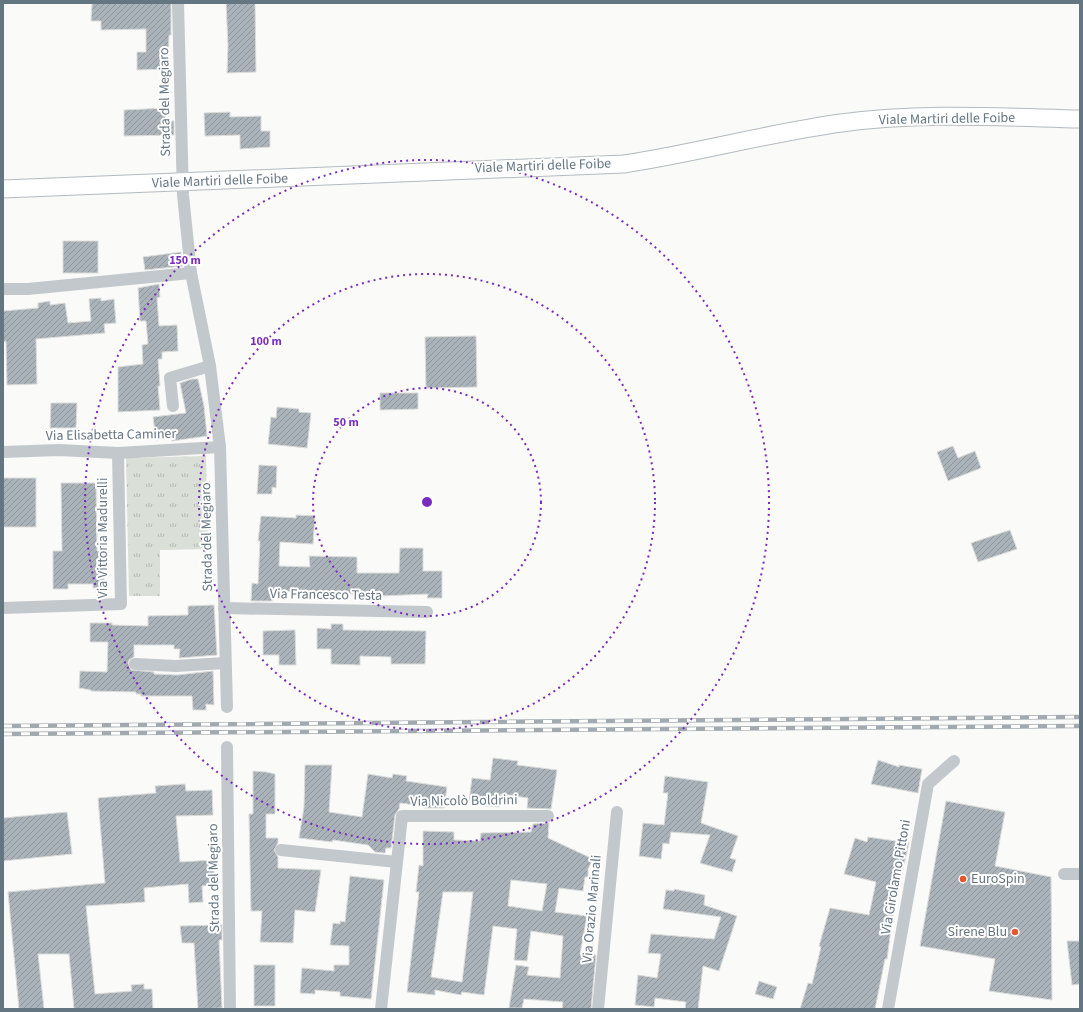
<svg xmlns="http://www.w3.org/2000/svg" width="1083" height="1012" viewBox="0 0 1083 1012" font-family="'Source Sans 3',sans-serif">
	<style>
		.park { fill: url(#park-tufts) }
		.building { fill: url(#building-hatch); stroke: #dcdcda; fill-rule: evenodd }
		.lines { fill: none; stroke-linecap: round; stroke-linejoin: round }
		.secondary-casing { stroke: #b3babf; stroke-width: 19 }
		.street { stroke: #c3c8cc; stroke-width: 12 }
		.secondary { stroke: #fff; stroke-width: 17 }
		.rail-casing { stroke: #a2aab0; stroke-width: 4.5 }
		.rail { stroke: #fff; stroke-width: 3; stroke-dasharray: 9; stroke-linecap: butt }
		.ring { fill: none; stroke: #7b2cbf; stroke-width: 2; stroke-dasharray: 2 4 }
		.poi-dot { fill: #e4572e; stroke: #fff; stroke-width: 1.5 }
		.labels { text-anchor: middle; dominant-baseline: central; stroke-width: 4; stroke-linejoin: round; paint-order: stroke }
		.street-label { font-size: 14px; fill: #657683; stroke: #fff }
		.poi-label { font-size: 14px; fill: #657683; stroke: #fff; text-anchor: start }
		.centre { fill: #7b2cbf; stroke: #fff; stroke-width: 2 }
		.ring-label { font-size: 12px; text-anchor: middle; font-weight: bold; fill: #7b2cbf; stroke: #fff; stroke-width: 4; stroke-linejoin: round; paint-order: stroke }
	</style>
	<defs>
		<pattern id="park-tufts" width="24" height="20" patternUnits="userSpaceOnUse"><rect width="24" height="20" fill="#dadfd7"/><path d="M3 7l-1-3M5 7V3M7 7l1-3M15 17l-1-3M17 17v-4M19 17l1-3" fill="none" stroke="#b4b9b4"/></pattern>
		<pattern id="building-hatch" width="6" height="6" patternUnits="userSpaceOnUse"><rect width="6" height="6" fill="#aab3b9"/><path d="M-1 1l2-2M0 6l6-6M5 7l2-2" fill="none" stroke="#8e969c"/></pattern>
	</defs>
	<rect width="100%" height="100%" fill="#fafaf8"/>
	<path class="park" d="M206,456L208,549L160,550V596H129L126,458Z"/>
	<g class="building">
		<path d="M96,3H171V35H169L168,69L137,70V52H146V29L101,30V21H91L92,4Z"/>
		<path d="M226,3H255L256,72L227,73L228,46Z"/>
		<path d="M166,108L167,121H174V135L124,136V110Z"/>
		<path d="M230,112V117L261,116V131H270V147L240,149V135L205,136L204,113Z"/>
		<rect x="63" y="241" width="35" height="32"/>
		<path d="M181,252L183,266L145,270L143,257Z"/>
		<path d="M159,284L160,297L157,298L159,326L177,325L178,351L162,352V359H158L160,386H158L160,410L118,412V367L143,364L142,345L148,344L146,321H140L138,288Z"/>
		<path d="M101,298V301L114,299L116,323L104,324L105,333L36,339L37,384L7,385L6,341L3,342V311L38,308V303L50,301V305L65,303L68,323L91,321L89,299Z"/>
		<path d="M476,336L477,387L426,388L425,337Z"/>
		<path d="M192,379H198L204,406L207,436L172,441L171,438L156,440L153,417L186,413L180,383Z"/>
		<path d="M380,393H418V409L380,410Z"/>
		<path d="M51,403H77L76,428H50Z"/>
		<path d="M277,407L299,409V412L311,413L307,448L268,444L271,417L276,418Z"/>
		<path d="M953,446L958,458L975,451L981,468L948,481L937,452Z"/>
		<path d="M259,465L277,466L276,488L272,487V494H257Z"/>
		<rect x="3" y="478" width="33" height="49"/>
		<path d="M61,483H96L97,551H104V588H93V584H68V589H53V551H62Z"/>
		<path d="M296,515L315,516L313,544L280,542L279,566L310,567L309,556L357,557V573H399L400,548H423V571H442V598H427L428,594L357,597V594L273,591L272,601H251L252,583L258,584L260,541H258L261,516L296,518Z"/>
		<path d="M1010,530L1017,549L978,562L971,543Z"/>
		<path d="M214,605L217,655L179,658L180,649H174V645H134V657L129,660L128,663L131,670L154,672V674L177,675L213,671L214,705L206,704V710H193L192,696H141V694H136V692L91,691V690L79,688L80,671L107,672L108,642H90V623H112V625L148,626V616L188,615V606Z"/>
		<path d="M331,624H343V630L426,631L425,664H391V657L360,656V665L331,664V649H317V628L331,629Z"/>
		<path d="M295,630L296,665H279V655H263V631Z"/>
		<path d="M493,758L518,761L517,765L557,770L551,809L527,808L528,798L501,794L499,807L486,806V803L469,801L472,778L490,780Z"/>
		<path d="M878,760L899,767V765L922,769L918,793L871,784Z"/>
		<path d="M305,765H332L329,812L362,817L368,774L392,778L393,774L407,776L406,781L447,787L444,808H424V806L400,803L399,809L395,815L391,848H386L385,853L375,852L368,845L333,840L332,842L299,838L304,807Z"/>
		<path d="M253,771L266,772L275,774V814H266V838H278V843L274,850L278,857V868L321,870L315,912L295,910L293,943L260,942L262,911H251L249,814H253Z"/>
		<path d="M665,776L708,782L701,823L738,836L730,858L736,860L732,872L700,863L710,835L671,832L669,844L663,843L661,859L639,856L643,823L664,825L668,793H663Z"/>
		<path d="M185,784L186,791L212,790L213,815L176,816L180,862L213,860L215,885L202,886L203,902L189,903L188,884L144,888L145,902L86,906L95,994L132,991L131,985L144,984V989H152L153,1009H74L69,954H38L44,1009H19L8,892L105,883L98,798L156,793L155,786Z"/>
		<path d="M946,801L1005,812L995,866L1051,877L1052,1000L989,991L995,959L920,946Z"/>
		<path d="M67,812L72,854L3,861V818Z"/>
		<path d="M549,823L548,838L593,859L588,869V877H585L583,891L559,888L555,912L587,916L580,954L596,955L591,1009H562L563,1002L524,999L522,1008H509L516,965L529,967L527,975L560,978L563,936L531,931L527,961L514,960L517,929L493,926L484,995L462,992L461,995L435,990V995L407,992L419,892H416L419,865L423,866V831L454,832V840L480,841L481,833L531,832L533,824ZM511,880L547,884L542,911L508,906ZM443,892H473L462,982L431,977Z"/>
		<path d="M868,837L909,843L894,907L887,959H885L875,1009H800L808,983L812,984L821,947L819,946L830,908L869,915L876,882L844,874L855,838L867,842Z"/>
		<path d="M350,876L384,880L371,999L340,996V992L315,990V994L300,993L302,968L334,971V965H349V946L330,945L333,923L340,924V921L345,922Z"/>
		<path d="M674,889L705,895L704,905L737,916L719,971L703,966L698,1009H685L686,1002L655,998L654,1007L635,1005L638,975L657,978L661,954L648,953L651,934L714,939L721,917L663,909L666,890L674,891Z"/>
		<path d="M222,925V940H219L222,1008L198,1009L194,943H182L180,926Z"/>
		<path d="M1067,941H1080V984L1072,985Z"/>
		<rect x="254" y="965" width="21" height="41"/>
		<path d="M759,981L777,987L773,999L755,994Z"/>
	</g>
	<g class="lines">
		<g class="secondary-casing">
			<path id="secondary" d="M3,189L624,164C697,153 768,133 841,123C920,112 1000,117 1080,119"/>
		</g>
		<g class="street">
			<path d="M178,3L183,195L191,273L210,366L220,447L227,707"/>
			<path d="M3,289H28L191,273"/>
			<path d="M173,406L170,378L210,366"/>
			<path d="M3,452L59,450L118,453L220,447"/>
			<path d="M3,608L121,604L118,453"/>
			<path d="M224,608L427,612"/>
			<path d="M135,664L176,666L225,663"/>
			<path d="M227,747L230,1009"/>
			<path d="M281,850L397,862"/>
			<path d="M1064,874H1080"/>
			<path d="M381,1009L402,816H548"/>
			<path d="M598,1009L617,812"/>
			<path d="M888,1009L928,784L954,761"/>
		</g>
		<use href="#secondary" class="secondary"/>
		<g class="rail-casing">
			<g id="rail">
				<path d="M3,726L1080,717"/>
				<path d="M3,734L1080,726"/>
			</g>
		</g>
		<use href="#rail" class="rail"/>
	</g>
	<g class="ring">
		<circle cx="427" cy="502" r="114"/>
		<circle cx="427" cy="502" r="228"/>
		<circle cx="427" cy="502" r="342"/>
	</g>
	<g class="poi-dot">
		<circle cx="963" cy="879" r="4"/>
		<circle cx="1015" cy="932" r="4"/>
	</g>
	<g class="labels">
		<g class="street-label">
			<text transform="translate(165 102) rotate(-91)">Strada del Megiaro</text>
			<text transform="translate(947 119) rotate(-1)">Viale Martiri delle Foibe</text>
			<text transform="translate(543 166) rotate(-2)">Viale Martiri delle Foibe</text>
			<text transform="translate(220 181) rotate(-2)">Viale Martiri delle Foibe</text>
			<text transform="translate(111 435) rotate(-1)">Via Elisabetta Caminer</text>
			<text transform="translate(207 537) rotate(-91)">Strada del Megiaro</text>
			<text transform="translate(103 538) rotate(-90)">Via Vittoria Madurelli</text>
			<text transform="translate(326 595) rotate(1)">Via Francesco Testa</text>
			<text transform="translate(464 801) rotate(-1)">Via Nicolò Boldrini</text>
			<text transform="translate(896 877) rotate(-80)">Via Girolamo Pittoni</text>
			<text transform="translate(214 878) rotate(-91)">Strada del Megiaro</text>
			<text transform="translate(592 909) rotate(-85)">Via Orazio Marinali</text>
		</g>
		<g class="poi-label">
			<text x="971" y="879">EuroSpin</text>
			<text x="1007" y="932" text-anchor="end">Sirene Blu</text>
		</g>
	</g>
	<circle cx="427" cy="502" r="6" class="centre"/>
	<g class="ring-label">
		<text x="185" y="264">150 m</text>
		<text x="266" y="345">100 m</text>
		<text x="346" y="426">50 m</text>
	</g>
	<rect width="1083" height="1012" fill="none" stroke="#657683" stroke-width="8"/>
</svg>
